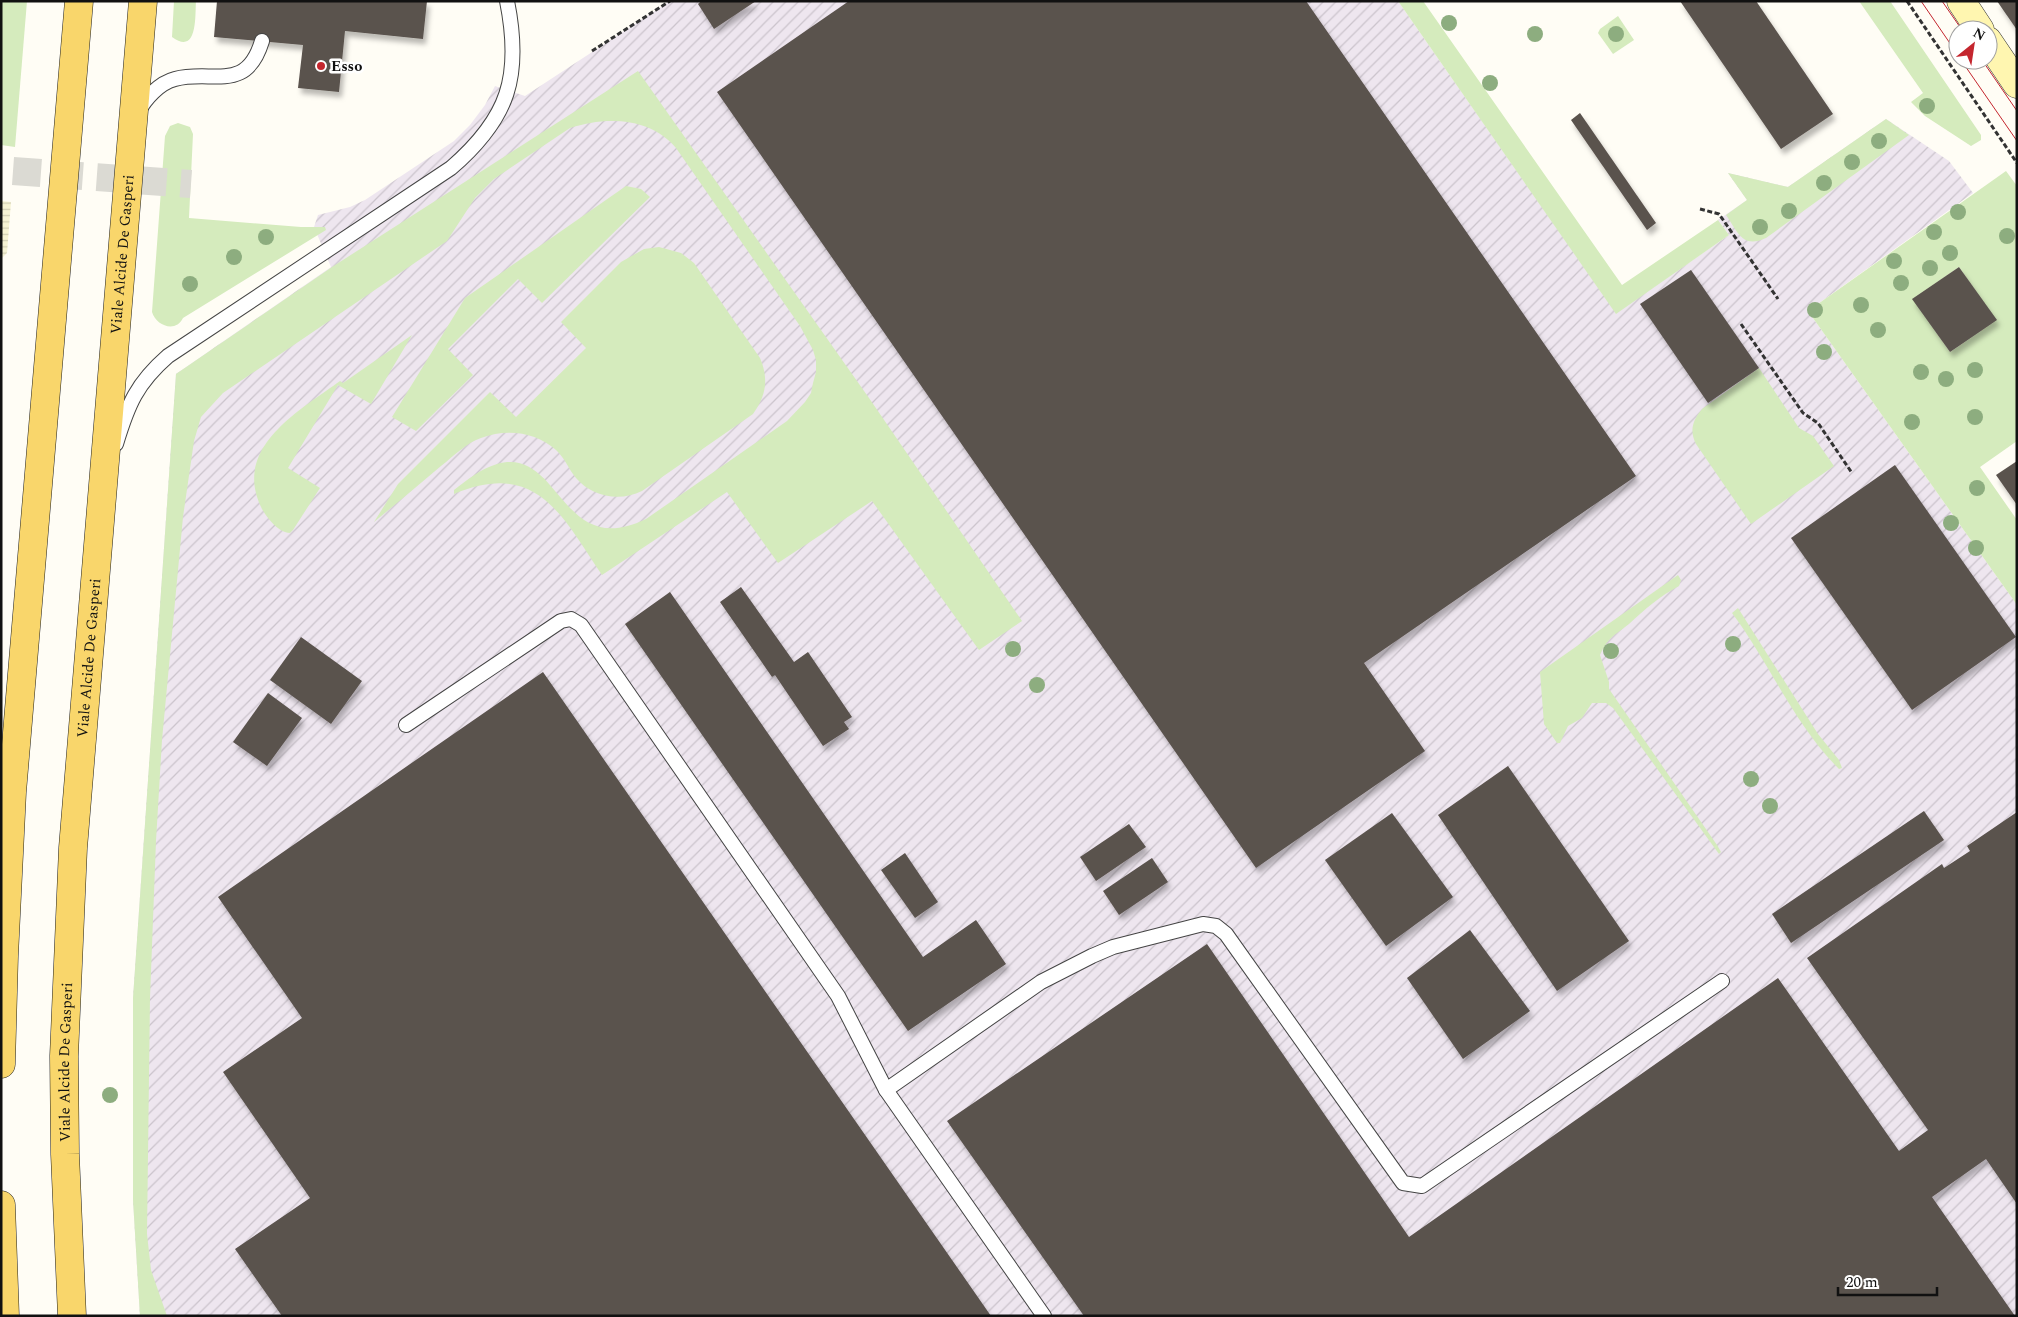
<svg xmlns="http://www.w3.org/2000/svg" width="2018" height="1317" viewBox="0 0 2018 1317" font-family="Spectral,serif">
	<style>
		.industrial { fill: url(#industrial-furrows) }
		.farmland { fill: url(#farmland-rules) }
		.grass { fill: #d5ebbd; fill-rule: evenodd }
		.building { fill: #5a524d; filter: url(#shadow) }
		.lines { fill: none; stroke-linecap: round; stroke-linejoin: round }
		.minor-tunnel { stroke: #dbdad3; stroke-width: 28; stroke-dasharray: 28 14; stroke-linecap: butt }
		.service-casing { stroke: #444; stroke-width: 16 }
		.secondary-casing { stroke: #333; stroke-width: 29 }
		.primary-casing { stroke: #222; stroke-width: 29 }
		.path { stroke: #333; stroke-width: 3; stroke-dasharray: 5 2.5; stroke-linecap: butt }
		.service { stroke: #fff; stroke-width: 14 }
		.secondary { stroke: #fff6b0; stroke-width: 28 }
		.primary { stroke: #f9d66b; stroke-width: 28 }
		.tram { stroke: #c4262e; stroke-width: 1 }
		.tree { fill: #8dad7f }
		.poi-dot { fill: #c4262e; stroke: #fff; stroke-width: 2 }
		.labels { text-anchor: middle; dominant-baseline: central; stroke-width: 5; stroke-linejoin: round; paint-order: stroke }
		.poi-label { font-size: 15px; font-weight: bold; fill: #111; stroke: #fff; text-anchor: start }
		.street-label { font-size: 15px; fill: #111; stroke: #fff }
	</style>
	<defs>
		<pattern id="industrial-furrows" width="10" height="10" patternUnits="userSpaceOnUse" patternTransform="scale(1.25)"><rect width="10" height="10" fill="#eee6ef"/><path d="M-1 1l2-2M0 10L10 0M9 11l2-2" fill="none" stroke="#cbc4cc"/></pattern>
		<pattern id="farmland-rules" width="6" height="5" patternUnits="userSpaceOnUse" patternTransform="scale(1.25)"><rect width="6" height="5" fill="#f6f3d4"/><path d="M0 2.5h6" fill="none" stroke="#d2cfb5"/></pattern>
		<filter id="shadow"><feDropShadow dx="3" dy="5.5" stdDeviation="2.5" flood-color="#0004"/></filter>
	</defs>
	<rect width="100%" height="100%" fill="#fffdf5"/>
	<path class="industrial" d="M670,1H1398L1616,313L1729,235L1718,220L1747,200L1728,173L1788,187L1886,119L1949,161L1973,193L1808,311L2017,605V1316H140L133,1200V998L176,374L331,267L314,227L318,215L350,207L365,200L454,141L470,125L485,105L495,86L525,96Z"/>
	<path class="farmland" d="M1,201L11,202L7,253L1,259Z"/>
	<g class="grass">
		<path d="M1,1H27L15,147L1,145Z"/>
		<path d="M174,1H196C195,15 198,56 172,37Z"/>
		<path d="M1398,1H1423L1622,285L1718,220L1729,235L1616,314Z"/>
		<path d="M1859,1H1890L1981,135V140L1971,146L1925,116L1911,102L1923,93Z"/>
		<path d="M1618,16L1634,40L1613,54L1598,33L1600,29Z"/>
		<path d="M638,71L869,398L1022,621L979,650L872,501L778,563L727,492L602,575C562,516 537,459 454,494V490C467,480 480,469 497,464C561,446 560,561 646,519L787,421L805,402L811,393L813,383L816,372V360L813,350L800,326L676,148C651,117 605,116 570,128L494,179L475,198L447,241L223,393L201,417L194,441L183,517L162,740L156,841L150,998L147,1234L151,1270L167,1316H140L133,1200V998L176,374L332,267Z"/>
		<path d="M1886,119L1909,135L1766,238C1742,249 1738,232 1726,215L1747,200L1728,173L1788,187Z"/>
		<path d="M178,123L190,127L193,134L189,218L301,227H325L326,230L183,318C176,333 156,326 152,312L165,136L170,126Z"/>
		<path d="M2006,171L2017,186V441L1980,467L2017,520V605L1808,311ZM1959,267L1996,320L1950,352L1913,299Z"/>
		<path d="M626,186L641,189L650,197L542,303L518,279L448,349L473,375L416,431L392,417L465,298Z"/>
		<path d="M659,247L681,253L694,263L760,358C769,379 766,396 753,414L642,491C620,502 592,497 576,478C569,470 565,458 556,450C536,432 507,428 481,438C466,443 454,456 441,466C419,485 397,503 374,522L398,484L490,392L516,417L586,348L561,322L621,262L644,249Z"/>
		<path d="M412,335L371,404L338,385L288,468L320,488L293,530L290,533C279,533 267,518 262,509C231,448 299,411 340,381L343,383Z"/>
		<path d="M1759,368L1799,428L1813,436L1834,466L1751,524L1696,444C1689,430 1693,420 1702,409Z"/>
		<path d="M1678,575L1681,580L1679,586C1660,596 1645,609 1629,624C1614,636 1609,636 1600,655L1609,682V689L1717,845L1721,852L1719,854L1613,708L1606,703H1592L1582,718L1568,726L1560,743H1557L1544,724L1540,672Z"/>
		<path d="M1738,608L1818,734L1839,760L1842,768L1839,769C1794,724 1770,664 1732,613Z"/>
	</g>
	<g class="building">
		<path d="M217,1H427L423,39L345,31L339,92L298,88L303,45L214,37Z"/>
		<path d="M701,1H756L714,29L698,4Z"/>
		<path d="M849,1H1306L1636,476L1364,663L1425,751L1256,868L717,92Z"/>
		<path d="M1680,1H1756L1833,114L1781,149Z"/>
		<path d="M1997,1H2017V30Z"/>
		<path d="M1580,113L1656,223L1647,230L1571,120Z"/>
		<path d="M1959,267L1997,320L1950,352L1912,299Z"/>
		<path d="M1691,270L1759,368L1708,403L1640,304Z"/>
		<path d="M2017,461V505L1996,475Z"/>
		<path d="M1895,465L2016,637L1912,710L1791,538Z"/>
		<path d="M741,587L794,662L808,652L852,717L844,722L849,729L823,746L775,675L772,677L720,602Z"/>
		<path d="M670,592L923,957L976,920L1006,964L908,1031L625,624Z"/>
		<path d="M301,637L362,681L331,724L270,680Z"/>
		<path d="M543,672L991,1316H282L235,1249L310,1198L223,1072L302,1018L218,897Z"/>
		<path d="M268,693L302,718L267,766L233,742Z"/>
		<path d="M1508,766L1629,941L1557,991L1438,815Z"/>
		<path d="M1924,811L1944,840L1791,943L1772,914Z"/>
		<path d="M2017,812V1204L1986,1159L1932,1197L2015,1316H1084L947,1121L1207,944L1409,1237L1778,978L1899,1151L1928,1130L1807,958L1942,864L1944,868L1970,851L1967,846Z"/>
		<path d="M1392,813L1453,897L1386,946L1325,860Z"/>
		<path d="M1129,824L1146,847L1096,881L1080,857Z"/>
		<path d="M905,853L938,902L915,918L881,870Z"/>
		<path d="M1152,858L1168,882L1119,915L1103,891Z"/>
		<path d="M1470,930L1530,1011L1463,1059L1407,978Z"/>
	</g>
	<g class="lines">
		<path class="minor-tunnel" d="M13,171L191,184"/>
		<g class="service-casing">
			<g id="service">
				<path d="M138,112C145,99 159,83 175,79C212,69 246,94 262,41"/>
				<path d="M116,444C128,404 137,383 168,356L451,168C509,118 522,76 507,1"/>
				<path d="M406,725L561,621L571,619L581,625L838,996L886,1090L1044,1316"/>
				<path d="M886,1090L1041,982L1092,956L1113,947L1203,924L1216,926L1226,934L1403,1183L1422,1186L1722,981"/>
			</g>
		</g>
		<g class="secondary-casing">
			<g id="secondary">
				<path d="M1961,1L1980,30"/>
				<path d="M1988,41L2017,84"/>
			</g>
		</g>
		<g class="primary-casing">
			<g id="primary">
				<path d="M1,1064L4,956L12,792L79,1"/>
				<path d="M1,1205L5,1316"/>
				<path id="s1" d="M72,1316L65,1154L64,1056L73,848L143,1"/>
			</g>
		</g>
		<g class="path">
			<path d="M1907,1L2017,163"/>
			<path d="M592,51L670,1"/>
			<path d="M1700,209L1719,214L1778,299"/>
			<path d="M1741,324L1803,413L1818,423L1852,473"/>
		</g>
		<use href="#service" class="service"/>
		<use href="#secondary" class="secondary"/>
		<use href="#primary" class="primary"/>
		<g class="tram">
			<path d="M1921,1L1958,55"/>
			<path d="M1942,1L1962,30"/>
			<path d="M1961,60L2017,141"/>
			<path d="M1982,60L2017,111"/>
		</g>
	</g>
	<g class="tree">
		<circle cx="1449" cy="23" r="8"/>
		<circle cx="1535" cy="34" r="8"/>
		<circle cx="1616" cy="34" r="8"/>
		<circle cx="1490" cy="83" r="8"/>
		<circle cx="1927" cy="106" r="8"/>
		<circle cx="1879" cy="141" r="8"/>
		<circle cx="1852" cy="162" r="8"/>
		<circle cx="1824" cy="183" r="8"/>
		<circle cx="1789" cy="211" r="8"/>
		<circle cx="1958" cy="212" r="8"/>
		<circle cx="1760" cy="227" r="8"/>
		<circle cx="1934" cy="232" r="8"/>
		<circle cx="2007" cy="236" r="8"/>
		<circle cx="266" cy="237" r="8"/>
		<circle cx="1950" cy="253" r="8"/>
		<circle cx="234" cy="257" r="8"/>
		<circle cx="1894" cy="261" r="8"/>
		<circle cx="1930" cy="268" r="8"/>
		<circle cx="1901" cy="283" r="8"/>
		<circle cx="190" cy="284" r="8"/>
		<circle cx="1861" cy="305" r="8"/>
		<circle cx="1815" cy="310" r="8"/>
		<circle cx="1878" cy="330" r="8"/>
		<circle cx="1824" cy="352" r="8"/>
		<circle cx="1975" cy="370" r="8"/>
		<circle cx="1921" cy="372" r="8"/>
		<circle cx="1946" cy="379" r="8"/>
		<circle cx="1975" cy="417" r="8"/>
		<circle cx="1912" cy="422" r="8"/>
		<circle cx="1977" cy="488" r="8"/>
		<circle cx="1951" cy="523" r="8"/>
		<circle cx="1976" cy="548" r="8"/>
		<circle cx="1733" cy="644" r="8"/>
		<circle cx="1013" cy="649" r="8"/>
		<circle cx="1611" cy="651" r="8"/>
		<circle cx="1037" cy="685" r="8"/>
		<circle cx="1751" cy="779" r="8"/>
		<circle cx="1770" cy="806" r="8"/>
		<circle cx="110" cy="1095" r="8"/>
	</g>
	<circle class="poi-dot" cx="321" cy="66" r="5"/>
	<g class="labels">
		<g class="poi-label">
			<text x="331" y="66">Esso</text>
		</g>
		<g class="street-label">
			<text stroke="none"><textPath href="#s1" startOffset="1064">Viale Alcide De Gasperi</textPath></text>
			<text stroke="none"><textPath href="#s1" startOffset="659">Viale Alcide De Gasperi</textPath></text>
			<text stroke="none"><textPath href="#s1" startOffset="254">Viale Alcide De Gasperi</textPath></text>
		</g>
	</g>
	<rect width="2018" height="1317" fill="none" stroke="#111111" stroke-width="5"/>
	<g transform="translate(1973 45) rotate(30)"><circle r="24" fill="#ffffff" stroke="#a0a0a0"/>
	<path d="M0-4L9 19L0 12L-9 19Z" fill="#c4262e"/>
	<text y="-8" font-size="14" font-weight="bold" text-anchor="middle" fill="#111111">N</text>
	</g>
	<path d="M1838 1287v8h99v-8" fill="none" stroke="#111111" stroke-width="2.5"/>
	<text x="1846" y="1287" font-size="15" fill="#111111" stroke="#ffffff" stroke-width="4" paint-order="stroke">20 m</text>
</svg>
